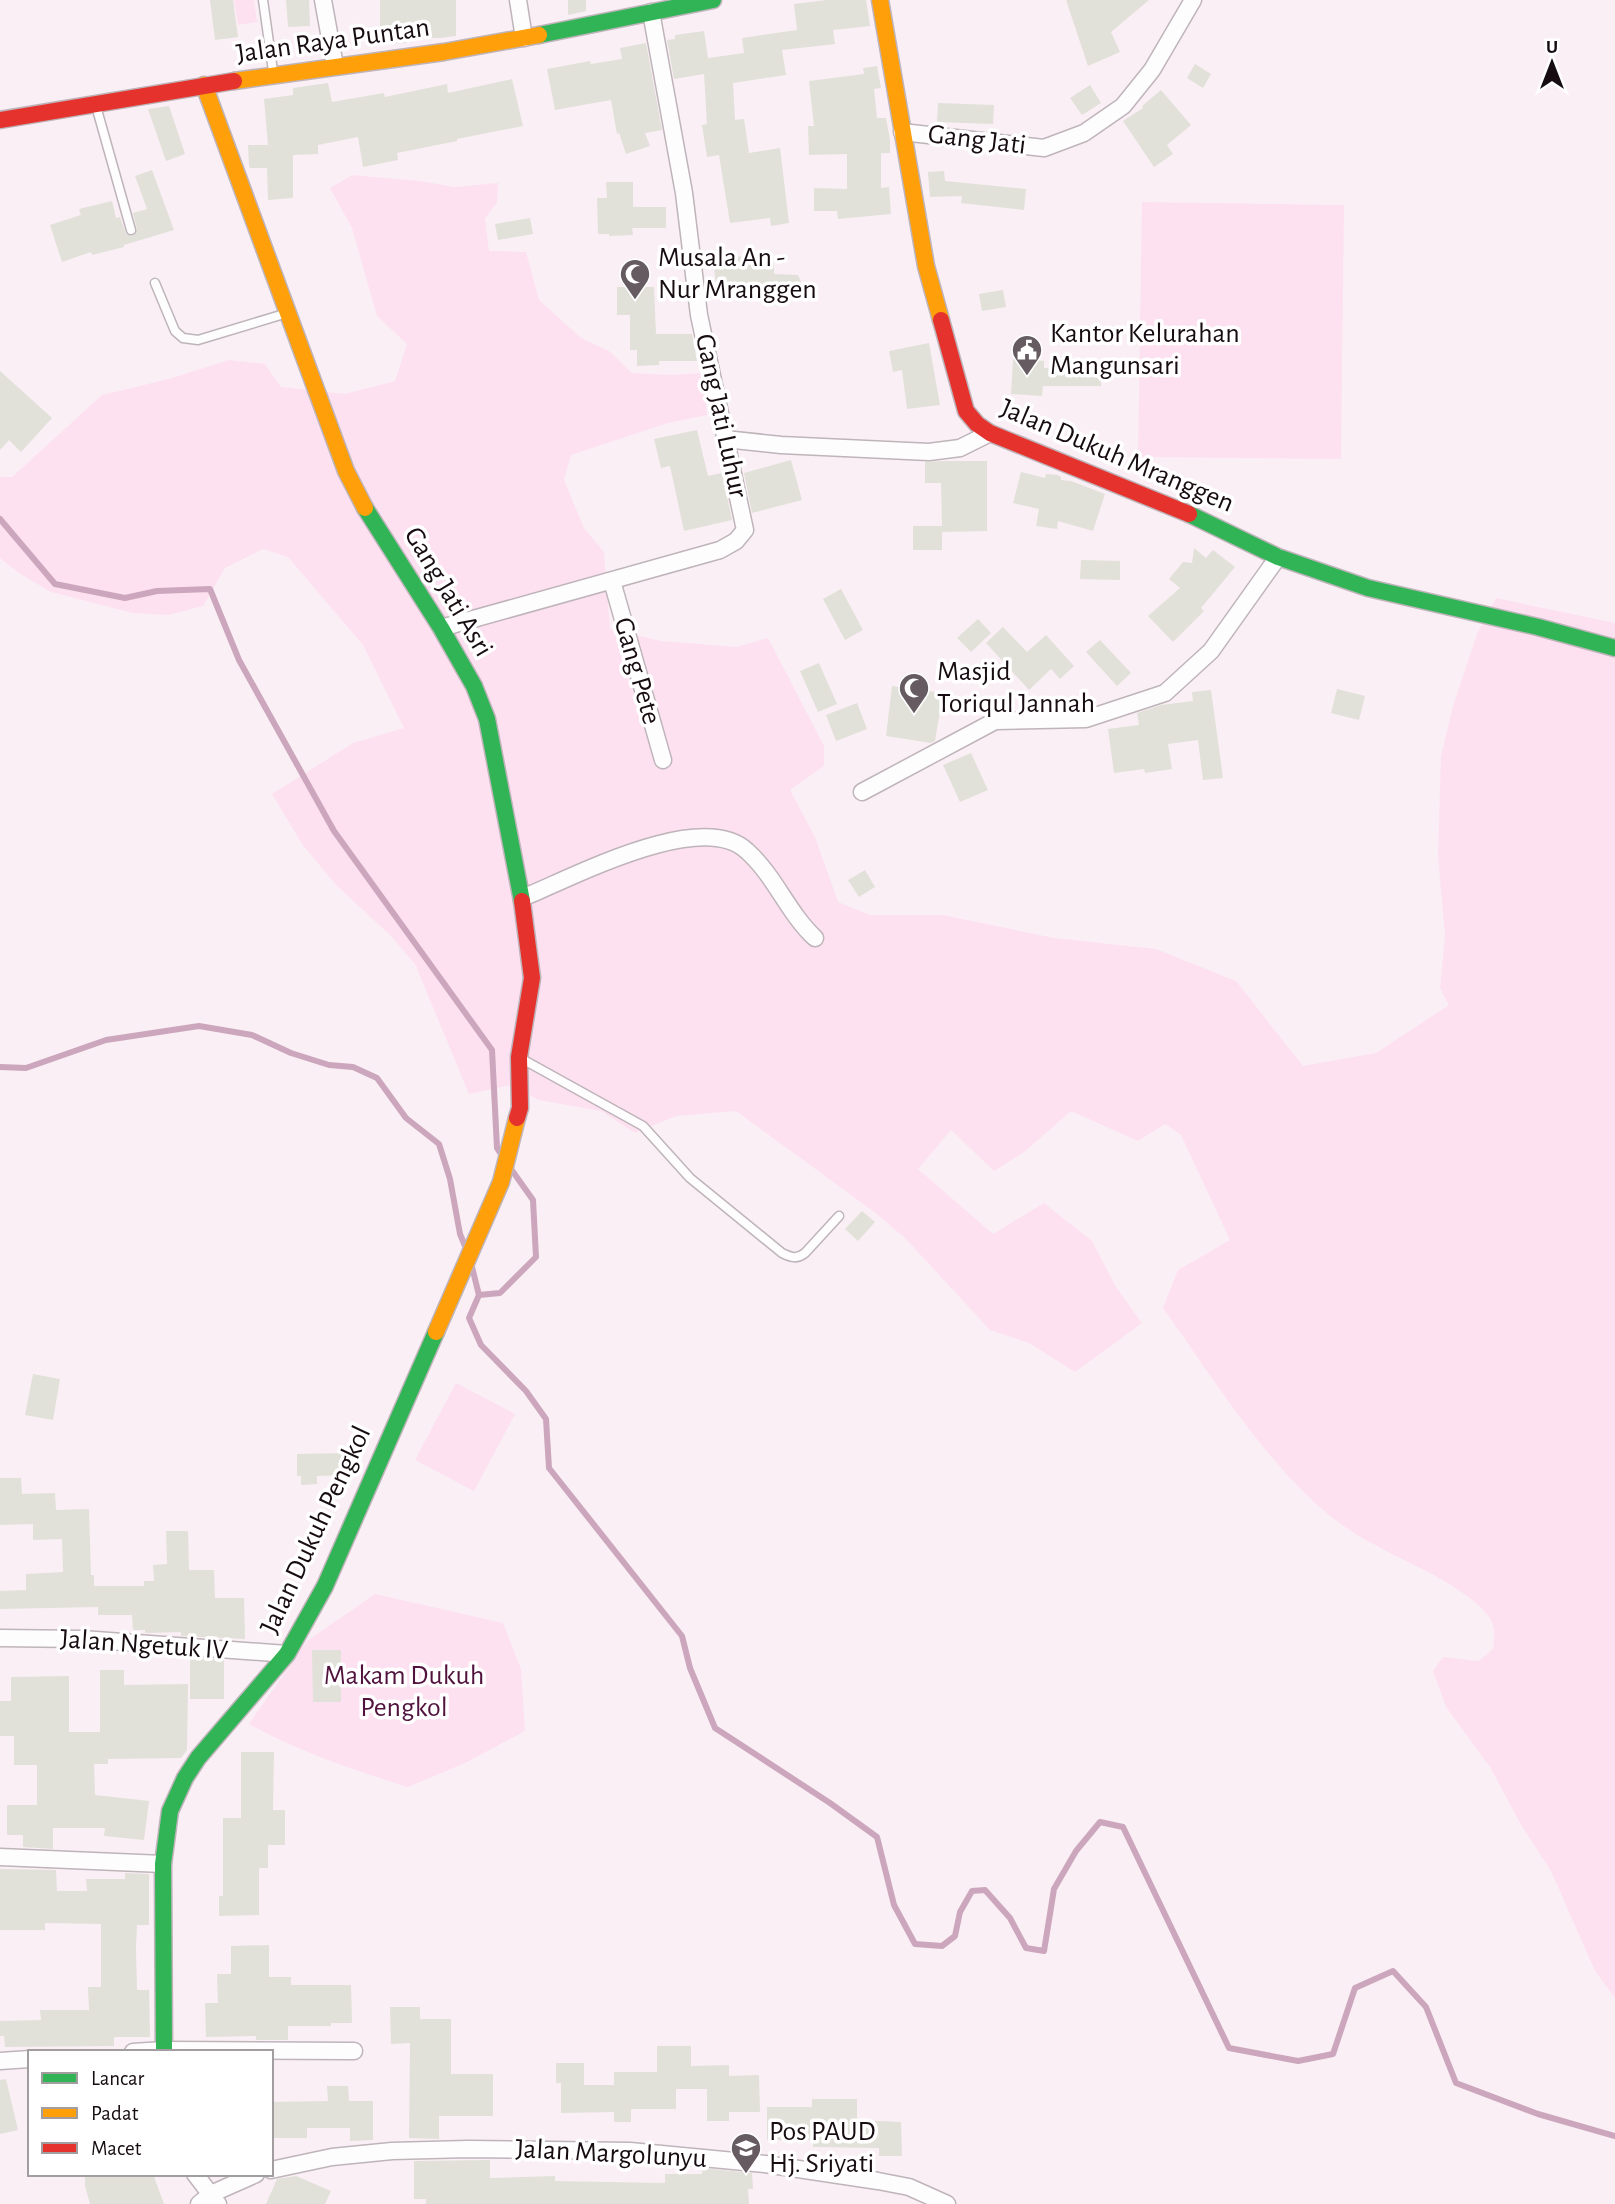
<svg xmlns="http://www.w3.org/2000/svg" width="1615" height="2204" viewBox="0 0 1615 2204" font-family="'Alegreya Sans',sans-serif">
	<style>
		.green { fill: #fde1f0 }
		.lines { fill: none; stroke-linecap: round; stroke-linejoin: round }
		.stream { stroke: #cca6bc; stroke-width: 6 }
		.building { fill: #e1e1d9 }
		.lane-casing { stroke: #beb4ba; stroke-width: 11 }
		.street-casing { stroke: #beb4ba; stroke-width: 19 }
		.fast-casing { stroke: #beb4ba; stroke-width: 19 }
		.slow-casing { stroke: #beb4ba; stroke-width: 19 }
		.jam-casing { stroke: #beb4ba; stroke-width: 19 }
		.lane { stroke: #fefdfe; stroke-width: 8 }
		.street { stroke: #fefdfe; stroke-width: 16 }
		.fast { stroke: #30b455; stroke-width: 16 }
		.slow { stroke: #ff9f0a; stroke-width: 16 }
		.jam { stroke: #e5322d; stroke-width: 16 }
		.labels { text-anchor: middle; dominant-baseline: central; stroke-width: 7; stroke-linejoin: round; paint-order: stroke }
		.street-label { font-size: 28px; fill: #160c11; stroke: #fff }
		.poi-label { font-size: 28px; fill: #160c11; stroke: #fff; text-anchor: start }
		.park-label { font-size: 28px; fill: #51133d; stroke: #fff }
	</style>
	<rect width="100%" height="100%" fill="#faeff5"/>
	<g class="green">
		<path d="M234,0H254L257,22L238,25Z"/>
		<path d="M352,175L420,181L454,187L498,183L497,202L485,219L489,251L526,252L539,300L581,338L609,351L632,373L672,375L703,373L707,415L668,423L571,455L564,480L584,528L604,552L610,629L661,641L736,647L768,638L824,746V766L790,790L815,837L838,902L870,915H943L1054,938L1156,949L1236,981L1303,1066L1376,1053L1449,1005L1440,988L1445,935L1438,856L1441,756L1453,706L1477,634L1496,598L1615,623V1998L1595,1971L1551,1871L1520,1823L1490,1767L1446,1707L1433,1671L1443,1657L1479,1661L1493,1649C1495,1636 1496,1625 1487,1614C1460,1581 1389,1556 1351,1531C1279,1485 1213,1378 1163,1308L1178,1270L1230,1240L1181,1135L1165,1124L1138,1141L1071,1111L1023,1153L994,1171L951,1130L918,1169L993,1234L1044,1203L1092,1241L1116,1287L1142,1323L1075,1372L1029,1343L990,1330L905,1238L873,1211L736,1111L676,1116L635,1133L601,1111L539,1100L511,1085L469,1094L415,964L390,935L336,885L302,844L272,794L353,743L404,728L363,645L288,557L263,549L225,568L203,606L168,615L133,613L51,592L19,573L0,558V477H12L102,395L169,379L229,360L265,364L281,387L345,394L395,381L407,344L377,316L352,228L330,188Z"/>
		<path d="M1142,202L1344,205L1341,459L1138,457Z"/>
		<path d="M456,1383L515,1414L474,1491L415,1460Z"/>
		<path d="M375,1594L503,1623L521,1669L525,1731L465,1763L408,1787C353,1770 300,1752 249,1724L307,1641Z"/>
	</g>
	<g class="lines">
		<g class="stream">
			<path d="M0,519L55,584L125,598L157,591L210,589L239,660L334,831L492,1050L497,1148L501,1154"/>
			<path d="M0,1067L26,1068L106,1040L199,1026L252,1035L291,1053L329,1065L353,1067L377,1078L406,1118L439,1144L450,1179L460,1234L465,1246"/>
			<path d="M511,1169L533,1200L536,1257L500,1293L479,1295L469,1318L481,1345L526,1391L546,1419L549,1468L682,1636L690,1668L715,1728L830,1803L877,1837L894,1905L915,1944L942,1946L955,1936L960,1912L972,1891L985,1890L1010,1918L1026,1948L1044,1951L1054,1889L1076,1851L1100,1822L1123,1827L1229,2048L1298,2061L1333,2054L1355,1988L1393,1971L1426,2007L1456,2083L1538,2114L1615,2136"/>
			<path d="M472,1267L479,1295"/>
		</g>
	</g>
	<g class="building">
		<path d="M210,0H233L238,37L215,40Z"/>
		<path d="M286,0H309L310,26L288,27Z"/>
		<path d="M380,0H456V36L440,38H406V43L380,44Z"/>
		<path d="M568,0H586V11L568,15Z"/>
		<path d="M827,0H866L870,26L833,30L835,44L782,50L786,75L733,83L735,120L744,119L749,153L780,148L789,223L771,226L770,218L730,223L719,155L707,157L702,125L707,124L704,74L674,79L667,40L675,39V35L704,31L708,58L744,53L742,38L797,30L794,4Z"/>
		<path d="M1066,0H1149L1111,32L1120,52L1088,66Z"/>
		<path d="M646,43L662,130L645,133L650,146L626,154L619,133L617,134L611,100L555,110L547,69L590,61L591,64L622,59L620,48Z"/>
		<path d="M1195,64L1211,74L1203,88L1187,78Z"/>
		<path d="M877,66L881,88L874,89L877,118H886L890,140V153H881V188L889,187L891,214L838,219L837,211H814V188L847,189V154L809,155L808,126H814L809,81L864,74L863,68Z"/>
		<path d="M512,79L523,126L457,139V141L397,153L398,160L363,167L358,137L318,145V154L293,155V198L268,200L267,168H250L249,166L248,145H268L264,99L293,95V88L328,83L332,102L384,93L385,97L447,84L448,93Z"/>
		<path d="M1090,85L1101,103L1082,115L1070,98Z"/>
		<path d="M1161,90L1191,125L1167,145L1173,154L1154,167L1123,121L1143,108L1142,106Z"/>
		<path d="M938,103L994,105L993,124L937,122Z"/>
		<path d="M169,106L185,154L166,161L148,109Z"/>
		<path d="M152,170L174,230L124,245V247L92,255L91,252L62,262L50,225L81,215L79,209L112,201L116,218L120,217L126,234L133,236L137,229L133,213L147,209L135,176Z"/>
		<path d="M944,171L945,181L1026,189L1024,210L961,203L962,196L930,197L928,172Z"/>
		<path d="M606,182H633V207H666V228H632L633,235L609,236V234H598L597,198H607Z"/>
		<path d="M530,218L533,234L498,240L495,224Z"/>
		<path d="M744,256V261L774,262V274L798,275L801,282V299H778V292H751V288L717,292L713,260Z"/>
		<path d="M617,287H654L656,334H692L697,361H659V365L637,366V350H630V315H617Z"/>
		<path d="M1003,290L1006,307L982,311L979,294Z"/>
		<path d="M929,343L940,405L907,409L902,370L893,372L889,351Z"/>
		<path d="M1013,359L1044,361V368H1101V386H1043L1042,396L1011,394Z"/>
		<path d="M0,371L52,418L21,452L9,440L0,450Z"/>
		<path d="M697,430L708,476L722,473L732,520L684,531L670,466L661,468L654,439Z"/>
		<path d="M791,460L802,500L752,513L744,473Z"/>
		<path d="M943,461H987V531L942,532V550H913V526H942L941,483H925V462Z"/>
		<path d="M1021,472L1045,478L1046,474L1057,475L1061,477V480L1071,481L1105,494L1093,531L1058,521L1057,529L1036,526L1039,509L1013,503Z"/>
		<path d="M1194,548L1206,558L1213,550L1235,567L1201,608L1204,611L1173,642L1148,616L1180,588L1169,579L1183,562L1192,563Z"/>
		<path d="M1081,560L1120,561V580L1080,579Z"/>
		<path d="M841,589L863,630L845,640L823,599Z"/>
		<path d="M978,619L991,633L971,652L957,638Z"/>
		<path d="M1003,627L1027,652L1046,635L1074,666L1060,679L1051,669L1029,690L986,643Z"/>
		<path d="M1100,640L1131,673L1117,686L1086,652Z"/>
		<path d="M819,663L837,704L818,712L800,671Z"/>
		<path d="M892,686L943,693L935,741L931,743L886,736Z"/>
		<path d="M1337,689L1365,696L1359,720L1331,713Z"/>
		<path d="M1211,690L1223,778L1203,780L1198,740L1168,744L1172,769L1145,773L1144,769L1114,773L1108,729L1139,725L1137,713L1161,705L1193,701L1192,692Z"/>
		<path d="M857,703L867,729L836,741L826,715Z"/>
		<path d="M971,753L988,790L960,802L943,765Z"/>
		<path d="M865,870L875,887L859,897L848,880Z"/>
		<path d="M862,1211L875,1222L858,1241L845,1229Z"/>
		<path d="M33,1374L60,1379L53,1420L25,1415Z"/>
		<path d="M346,1453L347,1475L317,1476V1484L301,1485V1476H297V1454Z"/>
		<path d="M0,1478H21L22,1494L55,1493L56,1510L89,1509L91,1575H94V1586H144V1581H154L153,1565L167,1564L166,1531H188L189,1570H214L215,1598H244L245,1639L181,1636V1632L145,1633V1630H133L132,1615H98V1607L0,1609V1591L26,1590V1574L63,1572L62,1539L33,1540V1524L0,1525Z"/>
		<path d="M312,1650H341V1702H313Z"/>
		<path d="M190,1657L224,1660V1699H190Z"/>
		<path d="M100,1670H124V1685L188,1684L187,1750L181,1758L108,1759V1764H94L95,1795L149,1801L144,1840L104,1836L105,1828H53V1849L23,1847V1835H7V1805H37V1765H14V1736H0V1701H11V1677L69,1676V1732H100Z"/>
		<path d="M241,1752H274L273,1810H285V1845H268V1868H259V1915L219,1916V1896H223V1818H241Z"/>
		<path d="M0,1869L56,1870L57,1891H87L86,1879H125V1873L149,1874V1925H137L136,1948L137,1990H149L150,2037H114V2046L5,2047L4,2036H0V2021L41,2020L40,2010H89L88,1987H101V1924L45,1923V1930H0Z"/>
		<path d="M269,1945V1977H291V1985H351L352,2023H331V2026H288V2040H256V2036L206,2037L205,2003H218L217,1974H231V1946Z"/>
		<path d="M390,2007H420V2019H451V2074H493V2116H439V2139L409,2138L410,2043L391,2044Z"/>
		<path d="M657,2046H691V2066L729,2065V2076L759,2075L760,2112H729V2121H707V2089H676V2109H631V2122H614V2112L561,2113V2083H556V2063H584V2085H614V2072H657Z"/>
		<path d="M6,2079L18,2130L0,2134V2080Z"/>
		<path d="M327,2086H348L349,2101H373V2140L350,2141V2128H307V2138H271V2102L328,2101Z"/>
		<path d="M812,2099H857V2120L901,2122L902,2156H879V2148L813,2147V2140H767V2107H812Z"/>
		<path d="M490,2160V2178L555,2176V2181L665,2183V2174H702V2168L752,2173L753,2189H748L749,2204H426V2199H414V2161Z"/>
		<path d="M85,2174H153L164,2204H90L85,2186Z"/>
		<path d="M296,2176L331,2191L325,2204H266L277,2179Z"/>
	</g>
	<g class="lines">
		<g class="lane-casing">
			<g id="lane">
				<path d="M263,0L273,71"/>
				<path d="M96,106L131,230"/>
				<path d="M155,283L175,331L183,338L198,340L284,314"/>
				<path d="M522,1059L643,1126L690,1178L782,1253C792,1258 797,1259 805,1253L839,1216"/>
			</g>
		</g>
		<g class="street-casing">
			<g id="street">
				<path d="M323,0L335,66"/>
				<path d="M518,0L524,38"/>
				<path d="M902,132L1044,148L1084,133L1123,106L1152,70L1193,0"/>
				<path d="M725,439L781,445L929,452L960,448L990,433"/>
				<path d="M612,581L663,760"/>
				<path d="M441,628L720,550L736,541L745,530L699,315L684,193L651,12"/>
				<path d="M862,792L995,721L1086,719L1165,693L1211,651L1278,557"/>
				<path d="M522,898C572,878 701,808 747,851C775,876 788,913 815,938"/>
				<path d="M0,1638L82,1639L287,1654"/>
				<path d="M0,1857L163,1864"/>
				<path d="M133,2052L164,2050L354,2051"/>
				<path d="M0,2061L30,2059"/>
				<path d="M271,2170L332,2157L392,2151L468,2149L630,2151L765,2164L878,2181L909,2187L947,2204"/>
				<path d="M195,2174L218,2204"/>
				<path d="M199,2204L211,2194L256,2174"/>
			</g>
		</g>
		<g class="fast-casing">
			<g id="fast">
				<path d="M539,35L713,0"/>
				<path d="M365,508L441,628L474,686L487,719L522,901"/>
				<path d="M1189,514L1278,557L1368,588L1538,627L1615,648"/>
				<path d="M164,2052L163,1864L170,1811L185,1778L198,1758L287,1654L325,1586L436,1332"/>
			</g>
		</g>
		<g class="slow-casing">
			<g id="slow">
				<path d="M880,0L926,266L941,320"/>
				<path d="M234,81L444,52L539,35"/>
				<path d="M204,85L346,471L365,508"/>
				<path d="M436,1332L501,1182L517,1118"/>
			</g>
		</g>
		<g class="jam-casing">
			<g id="jam">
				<path d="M0,120L234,81"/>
				<path d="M941,320L966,411L977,424L990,433L1189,514"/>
				<path d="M517,1118L520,1108L519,1057L532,978L522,901"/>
			</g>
		</g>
		<use href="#lane" class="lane"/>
		<use href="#street" class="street"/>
		<use href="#fast" class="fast"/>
		<use href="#slow" class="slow"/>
		<use href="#jam" class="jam"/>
	</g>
	<defs>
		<g id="mosque-pin" transform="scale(1.575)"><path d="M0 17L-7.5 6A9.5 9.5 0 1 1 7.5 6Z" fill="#665b61" stroke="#fff"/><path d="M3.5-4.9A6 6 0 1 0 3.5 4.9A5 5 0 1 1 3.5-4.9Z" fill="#fff"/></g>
		<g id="civic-pin" transform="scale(1.575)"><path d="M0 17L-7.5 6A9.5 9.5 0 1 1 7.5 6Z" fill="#665b61" stroke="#fff"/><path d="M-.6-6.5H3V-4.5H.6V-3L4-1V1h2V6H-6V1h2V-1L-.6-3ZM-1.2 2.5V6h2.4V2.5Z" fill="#fff"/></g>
		<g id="school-pin" transform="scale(1.575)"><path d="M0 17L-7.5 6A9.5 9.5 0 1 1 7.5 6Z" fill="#665b61" stroke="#fff"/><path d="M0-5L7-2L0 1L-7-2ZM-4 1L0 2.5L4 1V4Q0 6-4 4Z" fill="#fff"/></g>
	</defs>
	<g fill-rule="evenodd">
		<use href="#mosque-pin" x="635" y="274"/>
		<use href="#civic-pin" x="1027" y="350"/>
		<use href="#mosque-pin" x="914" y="688"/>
		<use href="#school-pin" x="746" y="2148"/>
	</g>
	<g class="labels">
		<g class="street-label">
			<text transform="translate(333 41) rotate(-8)">Jalan Raya Puntan</text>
			<text transform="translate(977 140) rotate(7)">Gang Jati</text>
			<text transform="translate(721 416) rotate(78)">Gang Jati Luhur</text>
			<text transform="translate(1117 456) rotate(23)">Jalan Dukuh Mranggen</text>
			<text transform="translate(448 592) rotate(59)">Gang Jati Asri</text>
			<text transform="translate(637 671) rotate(74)">Gang Pete</text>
			<text transform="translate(316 1530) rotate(-65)">Jalan Dukuh Pengkol</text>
			<text transform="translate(144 1645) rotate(4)">Jalan Ngetuk IV</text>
			<text transform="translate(611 2154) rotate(3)">Jalan Margolunyu</text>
		</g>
		<g class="poi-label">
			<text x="658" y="258">Musala An -<tspan x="658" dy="32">Nur Mranggen</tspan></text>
			<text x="1050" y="334">Kantor Kelurahan<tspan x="1050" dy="32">Mangunsari</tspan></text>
			<text x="937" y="672">Masjid<tspan x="937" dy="32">Toriqul Jannah</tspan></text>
			<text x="769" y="2132">Pos PAUD<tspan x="769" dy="32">Hj. Sriyati</tspan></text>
		</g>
		<g class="park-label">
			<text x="404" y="1676">Makam Dukuh<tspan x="404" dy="32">Pengkol</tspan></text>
		</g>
	</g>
	<rect x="28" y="2050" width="245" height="126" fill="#ffffff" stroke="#a29ea0" stroke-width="2"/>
	<rect x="42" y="2073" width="35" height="10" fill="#30b455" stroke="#a29ea0" stroke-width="2"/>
	<text x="91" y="2085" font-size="21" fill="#160c11">Lancar</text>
	<rect x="42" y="2108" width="35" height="10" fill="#ff9f0a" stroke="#a29ea0" stroke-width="2"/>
	<text x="91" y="2120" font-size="21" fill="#160c11">Padat</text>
	<rect x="42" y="2143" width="35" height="10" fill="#e5322d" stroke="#a29ea0" stroke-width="2"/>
	<text x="91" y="2155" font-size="21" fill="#160c11">Macet</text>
	<g transform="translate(1552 63)" stroke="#ffffff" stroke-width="5" paint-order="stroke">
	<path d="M0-5L12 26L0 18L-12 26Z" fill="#160c11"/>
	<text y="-10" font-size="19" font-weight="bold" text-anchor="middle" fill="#160c11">U</text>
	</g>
</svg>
